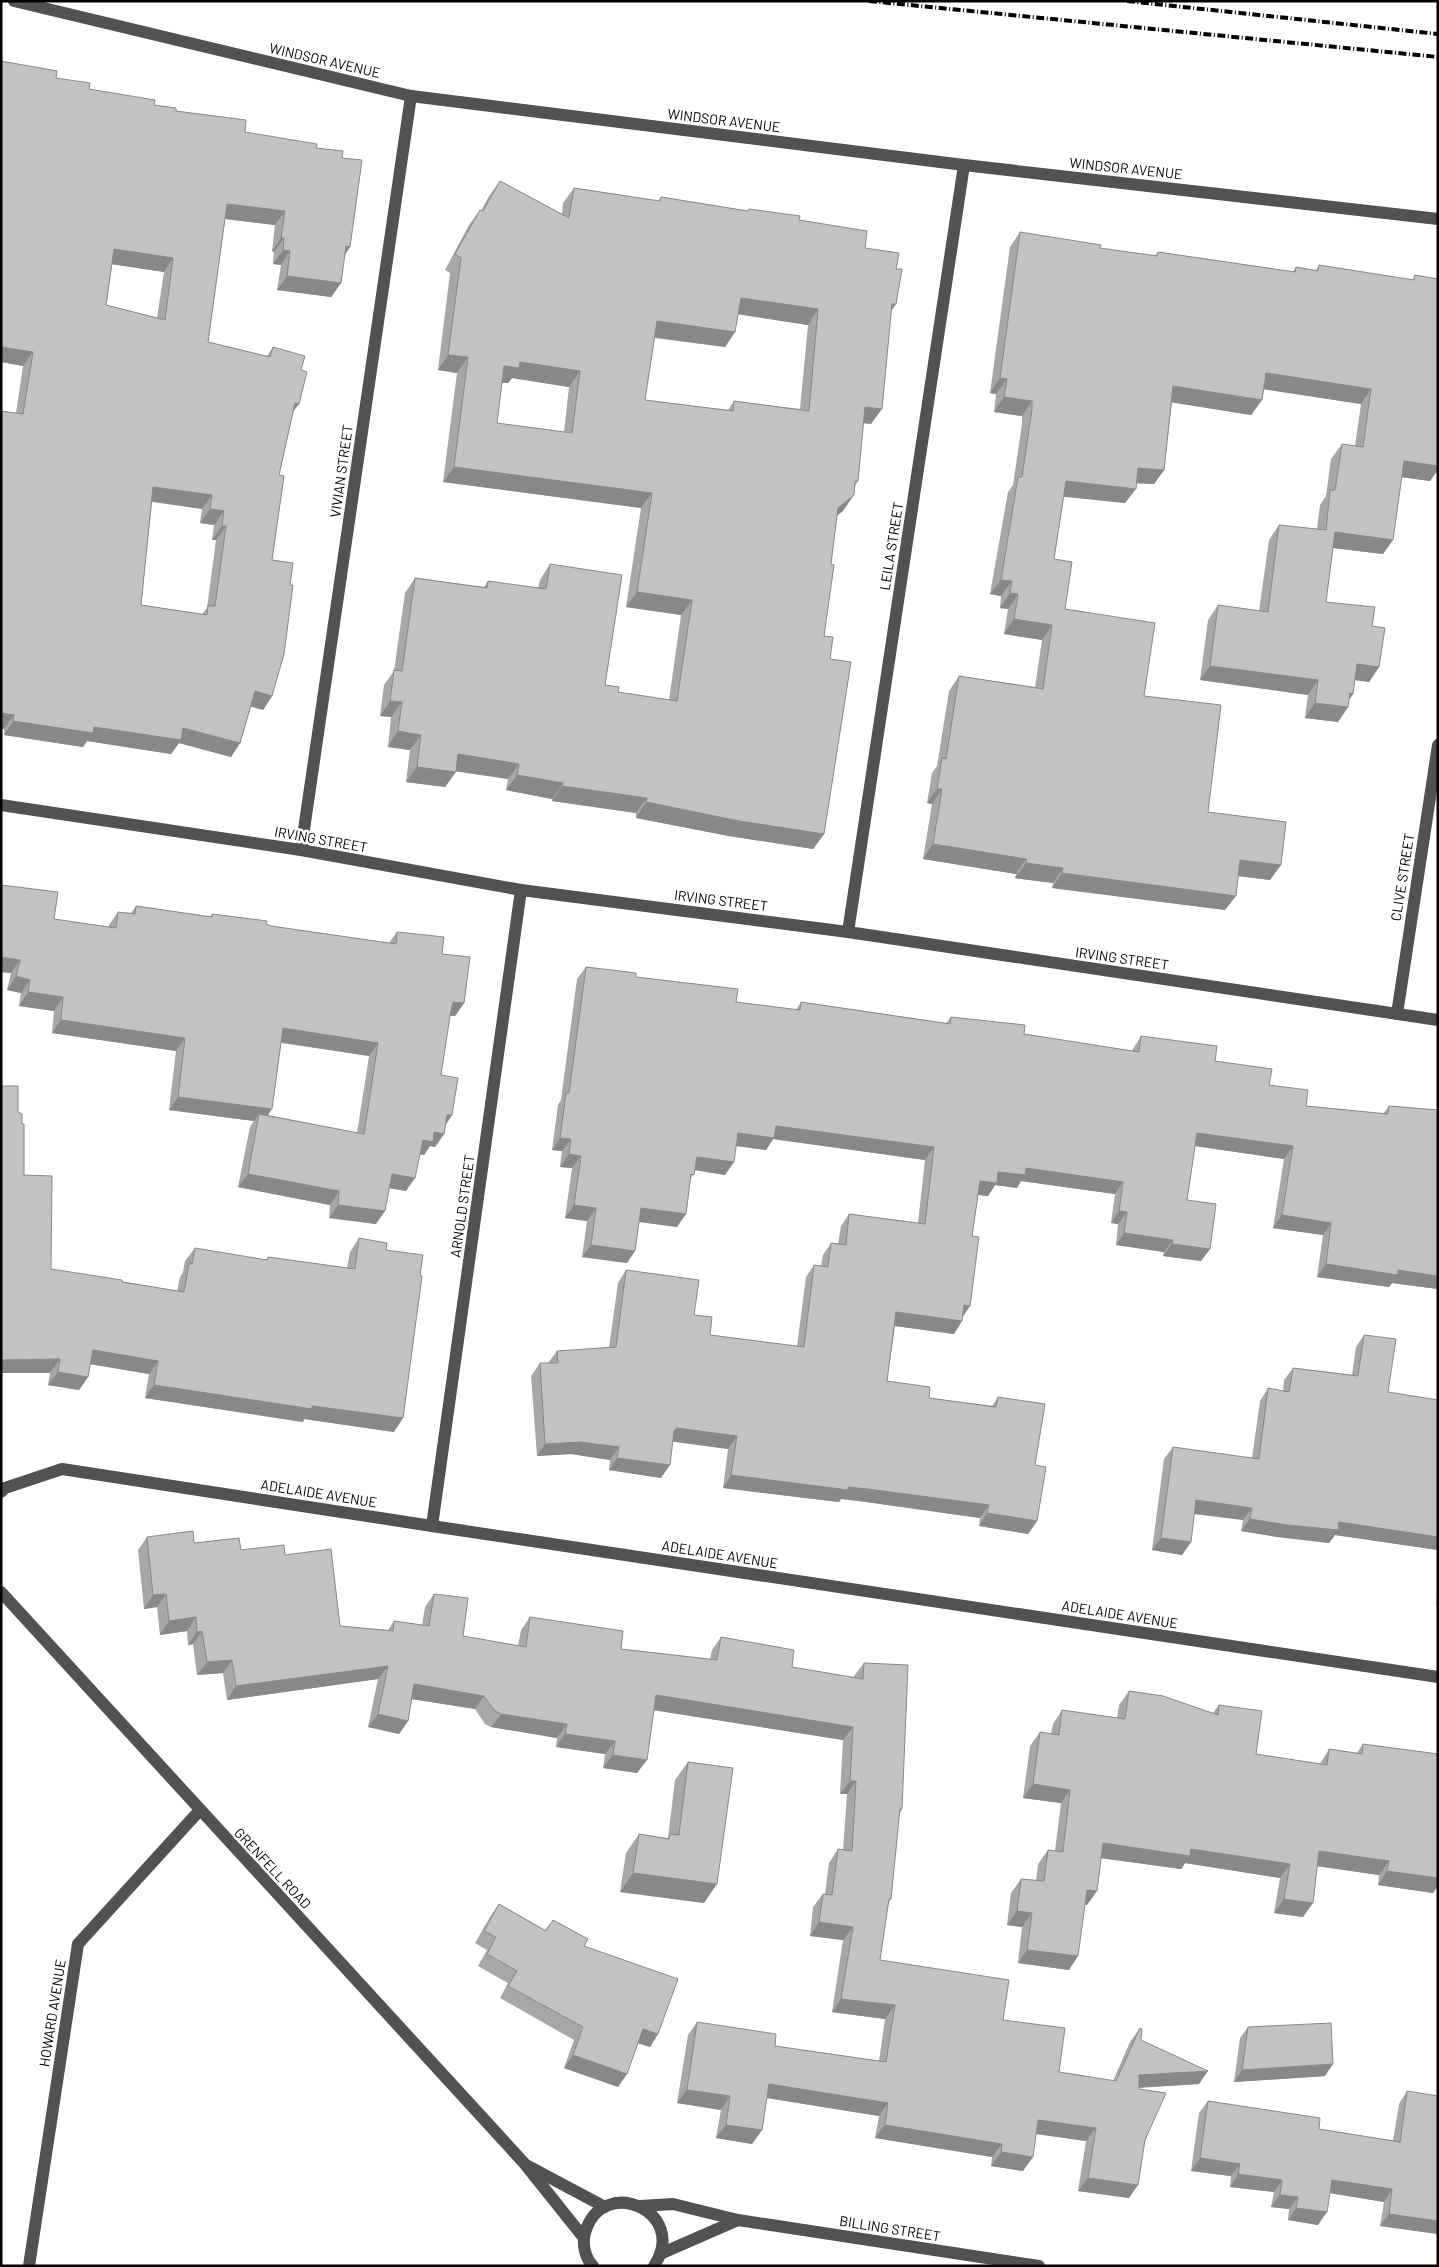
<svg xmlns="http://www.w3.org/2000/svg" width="1439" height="2267" viewBox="0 0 1439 2267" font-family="Barlow,sans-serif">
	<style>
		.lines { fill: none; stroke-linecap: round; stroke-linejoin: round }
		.minor { stroke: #525252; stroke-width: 12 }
		.rail { stroke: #000; stroke-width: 4; stroke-dasharray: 8 2.5 1 2.5; stroke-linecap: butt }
		.wall { fill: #a7a7a7; fill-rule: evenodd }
		.shaded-wall { fill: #888 }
		.building { fill: #c2c2c2; stroke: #888; fill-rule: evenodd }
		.labels { text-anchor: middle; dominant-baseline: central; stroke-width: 5; stroke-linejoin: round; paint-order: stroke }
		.street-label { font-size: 14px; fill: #000; stroke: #fff }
	</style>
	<rect width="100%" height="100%" fill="#fff"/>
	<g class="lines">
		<g class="minor">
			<path d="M14,1L411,96L964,165L1438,219"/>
			<path d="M1,805L301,850L521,890L848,932L1438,1020"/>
			<path d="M301,850L411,96"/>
			<path d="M848,932L964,165"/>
			<path d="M1397,1014L1438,745"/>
			<path d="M1,1492L5,1488L62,1469L432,1526L1438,1677"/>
			<path d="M432,1526L521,890"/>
			<path d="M1,1592L524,2163L584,2238"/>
			<path d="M528,2166L605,2207"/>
			<path d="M640,2206L673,2204L738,2220L1039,2266"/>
			<path d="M660,2254L738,2220"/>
			<path d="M29,2266L78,1944L200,1810"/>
			<path d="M593,2266C585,2258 582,2244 585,2233C602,2173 690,2212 654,2266"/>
		</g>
		<g class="rail">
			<path d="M869,1L1438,57"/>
			<path d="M1127,1L1438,34"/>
		</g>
	</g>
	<g class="wall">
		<path d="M1,61L56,78L89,89L176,111L245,132L316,148L342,158L350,247L344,255L341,283L331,297L277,290L281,265L273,264L274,252L272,251L275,225L225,219L208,342L267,356L273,347L301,370L293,411L279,475L272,560V696L263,710L251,706L240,743L231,757L179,743L171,754L87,741L83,747L4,735V729L1,728V411L16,413L23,366L1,362ZM112,264L164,272L157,318L106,305ZM152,502L202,509L200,523L214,525L212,540H216L207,608L202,614L141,605Z"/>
		<path d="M500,181L562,214L563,203L574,188L658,201L661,197L747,211L749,209L799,220L865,248L896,269V304L891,310L871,424L863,423L858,481L855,486L843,511L837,515L831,564L824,636L830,659L824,834L813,849L729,836L636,818V813L552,801V799L506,790L508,779L456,771L445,787L406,782L410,750L388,747L391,717L380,716L384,685L394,671L405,593L415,578L484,587L488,581L538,588L540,580L550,564L605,685L618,692L669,700L681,615L626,607L641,508L443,482L457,373L438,370L450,273L445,270L469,225L480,210L481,211L489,196ZM738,314L808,325L800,409L734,401L728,410L645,400L654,338L725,347L735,332ZM512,378L569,387L564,432L497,423L502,383H508Z"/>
		<path d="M1020,232L1100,248L1155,256L1158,252L1293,272L1296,267L1316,270L1319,265L1412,280L1415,275L1430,481L1401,477L1383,554L1333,548L1326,602L1372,626L1379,667L1369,682L1355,680L1353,694L1349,700L1348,707L1338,722L1305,718L1308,695L1200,680L1208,620L1218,605L1259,611L1269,540L1279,525L1317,529L1320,505L1326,496L1331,459L1342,444L1355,446L1361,404L1264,389L1262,400L1251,415L1172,402L1164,470L1154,484L1136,483L1125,503L1064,496L1054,559L1065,609L1144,696L1208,812L1270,880L1238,876L1225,910L1052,888L1053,883L1015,878L1016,874L923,859L932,804L927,803L932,773L937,766L949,691L959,676L1035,687L1042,640L1004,634L1008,609L1000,608L1001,596L990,594L1008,492L1013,485L1022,424V416L994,412L996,394L990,393L1010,247Z"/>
		<path d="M136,906L210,917L212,914L266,924L271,926L389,943L397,932L442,954L464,1003L455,1016H450L441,1075L452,1115L446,1124L444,1134L435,1147L430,1146L424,1155L420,1154L406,1191L390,1188L376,1224L329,1218L330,1205L238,1187L250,1127L254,1121L169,1110L176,1051L52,1033L54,1011L19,1006L21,993L7,990L11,973L1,972L54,919L109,927V925L118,912L131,913ZM281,1043L369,1056L357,1133L268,1115Z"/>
		<path d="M586,967L636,977L736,1002L796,1010L801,1002L946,1023L951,1017L1024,1034L1132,1051L1133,1049L1141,1036L1215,1061L1269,1085L1306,1106L1383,1114L1389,1106L1438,1110V1289L1392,1283L1389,1287L1317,1277L1323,1235L1273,1228L1284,1159L1195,1146L1187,1200L1210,1249L1201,1261L1163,1256L1164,1252L1116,1245L1118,1224L1111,1223L1115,1194L1021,1181L1017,1188L995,1185L988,1196L978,1195L972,1236L970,1306L963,1316L954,1334L895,1326L887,1381L929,1398L992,1406L998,1397L1035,1465L1037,1521L1028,1534L979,1526L980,1518L859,1501L841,1499L839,1502L723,1488L728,1449L673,1441L661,1478L609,1470L610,1460L571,1454L537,1456L531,1376L540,1363H548L557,1351L609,1348L618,1283L626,1270L694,1315L710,1335L797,1346L806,1277L814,1265L821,1266L823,1255L831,1243L838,1244L841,1226L849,1214L918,1223L925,1160L773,1139L766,1150L736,1146L725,1175L695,1170L690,1180L677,1227L639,1222L627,1263L582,1257L587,1221L565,1218L572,1168L560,1167L562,1151L552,1150L558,1105L561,1100L577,979Z"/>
		<path d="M1,1086L18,1112L22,1124L24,1175L51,1269L177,1291L180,1277L183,1272L185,1261L195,1248L266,1260L268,1257L347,1268L350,1252L359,1238L386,1250L394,1432L304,1419L303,1422L145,1398L149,1374L90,1364L88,1377L79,1390L48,1385L50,1373H1Z"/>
		<path d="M1364,1335L1388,1392L1438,1400V1550L1335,1535L1329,1543L1278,1537L1241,1531L1243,1520L1194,1514L1191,1542L1182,1555L1152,1550L1164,1459L1173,1447L1252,1458L1260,1401L1268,1388L1283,1391L1284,1380L1293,1368L1352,1375L1356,1347Z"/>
		<path d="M147,1537L194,1543L241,1550L285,1555L340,1626L388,1630L394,1621L422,1625L425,1607L434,1594L463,1636L518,1646L521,1630L530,1617L621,1649L710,1659L712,1650L721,1637L792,1667L854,1678V1676L864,1663L902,1809L899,1814L891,1899L888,1903L880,1960L1003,2020L1059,2072L1113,2081L1130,2042L1140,2028L1141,2040L1199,2084L1139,2088L1145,2140L1129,2198L1078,2191L1086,2141L1036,2134L1023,2171L991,2166L992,2157L875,2138L879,2116L767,2098L762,2130L752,2144L716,2138L721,2110L677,2103L688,2035L697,2022L775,2046L879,2061L885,2019L832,2012L843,1940L810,1936L813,1907L823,1894H825L829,1863L838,1849L843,1850L847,1794H840L843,1740L654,1710L637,1773L603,1768L605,1754L556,1747L557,1738L491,1727L485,1724L475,1709L412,1699L408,1721L399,1734L368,1727L378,1679L227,1700L223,1673L197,1675L193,1644L188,1645L187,1631L160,1635L157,1607L144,1609L138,1550Z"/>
		<path d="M1438,1587V1605H1436Z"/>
		<path d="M1129,1691L1213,1713L1219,1705L1256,1754L1320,1764L1329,1749L1357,1753L1363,1744L1433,1893L1378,1885L1379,1875L1317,1866L1303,1917L1274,1913L1280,1878L1185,1863L1181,1869L1101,1858L1087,1905H1085L1069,1970L1018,1963L1022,1927L1007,1925L1011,1893L1021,1879L1036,1881L1038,1864L1048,1850L1055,1851L1061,1803L1023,1798L1030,1746L1040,1732L1051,1734L1053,1724L1062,1710L1117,1718L1119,1705Z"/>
		<path d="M688,1762L704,1903L620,1892L626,1853L639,1834L667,1838H668L675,1780Z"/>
		<path d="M499,1904L545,1930L553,1920L584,1946L658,2034L650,2047L638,2043L618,2087L564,2068L574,2040L500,1998L508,1983L478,1966L487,1950L475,1943L490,1917Z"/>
		<path d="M1248,2027L1325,2076L1234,2082L1240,2038Z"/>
		<path d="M1407,2091L1438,2234L1380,2226L1384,2202L1330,2193L1318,2225L1288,2220L1289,2209L1271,2207L1274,2192L1230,2187L1231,2176L1191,2171L1199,2113L1208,2101L1319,2129L1393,2141L1399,2104Z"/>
	</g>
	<g class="shaded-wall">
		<path d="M227,204L285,211L275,225L217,218Z"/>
		<path d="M281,238H284L274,252L272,251Z"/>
		<path d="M346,246L350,247L341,261Z"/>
		<path d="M114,249L173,258L164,272L104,263Z"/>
		<path d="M283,250L290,251L281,265L273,264Z"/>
		<path d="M287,276L341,283L331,297L277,290Z"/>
		<path d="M741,298L818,309L808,325L730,313Z"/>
		<path d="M892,304H896L885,320Z"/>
		<path d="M657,321L735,332L725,347L646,336Z"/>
		<path d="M1,347L33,352L23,366L1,362Z"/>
		<path d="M448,355L468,357L457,373L438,370Z"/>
		<path d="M520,362L580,371L569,387L512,378L508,383L493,382L504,366Z"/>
		<path d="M1266,373L1371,389L1361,404L1256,388Z"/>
		<path d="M1000,378L1007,379L996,394L990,393Z"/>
		<path d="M1173,386L1262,400L1251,415L1163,401Z"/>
		<path d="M1004,397L1032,401L1022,416L994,412Z"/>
		<path d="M295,403L299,404L289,417Z"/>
		<path d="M865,407L882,409L871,424L854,422Z"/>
		<path d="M1404,461L1438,466V470L1430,481L1393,476Z"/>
		<path d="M454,467L652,493L641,508L443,482Z"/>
		<path d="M1138,468L1164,470L1154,484L1128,483Z"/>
		<path d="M1066,481L1136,489L1125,503L1056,496Z"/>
		<path d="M153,487L212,495L202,509L143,500Z"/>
		<path d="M854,495L843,511L828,523L838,508Z"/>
		<path d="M210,509L224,511L214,525L200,523Z"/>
		<path d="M222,526H226L216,540H212Z"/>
		<path d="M1335,532L1393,540L1383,554L1325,547Z"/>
		<path d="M1001,580L1012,581L1001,596L990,594Z"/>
		<path d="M637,592L692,600L681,615L626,607Z"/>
		<path d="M1010,593L1018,594L1008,609L1000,608Z"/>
		<path d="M1014,619L1052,625L1042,640L1004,634Z"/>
		<path d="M1357,664L1379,667L1369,682L1347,679Z"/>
		<path d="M1210,666L1318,680L1308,695L1200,680Z"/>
		<path d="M255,691L272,696L263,710L245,705Z"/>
		<path d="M1350,693L1353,694L1344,707H1348L1338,722L1305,718L1315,703Z"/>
		<path d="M390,701L402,702L391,717L380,716Z"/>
		<path d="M1,713L14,715L4,729L1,728Z"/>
		<path d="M13,721L94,727L183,728L240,743L231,757L179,743L171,754L87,741L83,747L4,735Z"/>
		<path d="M398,731L421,735L410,750L388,747Z"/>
		<path d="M458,754L519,764L508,779L447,770Z"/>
		<path d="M417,767L456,772L445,787L406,782Z"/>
		<path d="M517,775L563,783L552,799L506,790Z"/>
		<path d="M562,786L647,798L636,813L552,801Z"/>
		<path d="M937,789H942L932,804L927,803Z"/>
		<path d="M646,802L824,834L813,849L729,836L636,818Z"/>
		<path d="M933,844L1026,859L1016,874L923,859Z"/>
		<path d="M1240,860L1281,865L1270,880L1230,875Z"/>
		<path d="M1026,863L1063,868L1053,883L1015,878Z"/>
		<path d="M1062,873L1236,896L1225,910L1052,888Z"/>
		<path d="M1,957L20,960L11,973L1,972Z"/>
		<path d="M16,976L30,980L21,993L7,990Z"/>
		<path d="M28,992L63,997L54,1011L19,1006Z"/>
		<path d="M453,1002L464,1003L455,1016L444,1015Z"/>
		<path d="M61,1020L185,1038L176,1051L52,1033Z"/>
		<path d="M283,1028L378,1043L369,1056L273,1041Z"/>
		<path d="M178,1097L272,1109L263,1122L259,1114L254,1121L169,1110Z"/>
		<path d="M447,1115H452L443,1129Z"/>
		<path d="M776,1126L934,1147L925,1160L773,1139L766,1150L730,1145L738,1133Z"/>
		<path d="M434,1132L444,1134L435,1147L430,1146L424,1155L414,1153L423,1140Z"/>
		<path d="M1197,1133L1293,1146L1284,1159L1188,1145Z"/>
		<path d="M560,1138L571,1139L562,1151L552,1150Z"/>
		<path d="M569,1154L581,1156L572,1168L560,1167Z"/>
		<path d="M697,1157L734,1162L725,1175L688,1169Z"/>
		<path d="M1026,1168L1123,1182L1115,1194L1021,1181L1017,1188L995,1185L988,1196L971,1194L980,1181L998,1172Z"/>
		<path d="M248,1174L339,1191L330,1205L238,1187Z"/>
		<path d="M392,1174L415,1178L406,1191L383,1187Z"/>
		<path d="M338,1205L385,1211L376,1224L329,1218Z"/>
		<path d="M574,1205L596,1208L587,1221L565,1218Z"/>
		<path d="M641,1208L686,1214L677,1227L633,1221Z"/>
		<path d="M1119,1211L1127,1212L1118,1224L1111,1223Z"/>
		<path d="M1282,1215L1331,1223L1323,1235L1273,1228Z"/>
		<path d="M1124,1233L1173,1240L1164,1252L1116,1245Z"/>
		<path d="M1172,1244L1210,1249L1201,1261L1163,1256Z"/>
		<path d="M591,1245L635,1251L627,1263L582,1257Z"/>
		<path d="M1326,1264L1398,1270L1438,1276V1289L1392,1283L1389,1287L1317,1277Z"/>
		<path d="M964,1305L970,1306L961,1319Z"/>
		<path d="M896,1312L962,1321L954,1334L888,1325Z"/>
		<path d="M93,1350L158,1361L149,1374L83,1363Z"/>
		<path d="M60,1359L50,1373H1V1360Z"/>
		<path d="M58,1372L88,1377L79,1390L48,1385Z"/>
		<path d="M154,1385L312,1406L403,1418L394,1432L304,1419L303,1422L145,1398Z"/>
		<path d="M677,1428L737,1436L728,1449L668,1441L674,1431Z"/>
		<path d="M580,1442L619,1447L610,1460L571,1454L537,1456L545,1444Z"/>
		<path d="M617,1458L670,1465L661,1478L609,1470Z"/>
		<path d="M731,1475L868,1489L989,1505L980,1518L859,1501L841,1499L839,1502L723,1488Z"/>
		<path d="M1196,1500L1252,1508L1243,1520L1188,1513Z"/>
		<path d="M987,1513L1037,1521L1028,1534L979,1526Z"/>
		<path d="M1250,1519L1339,1522L1438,1537V1550L1335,1535L1329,1543L1278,1537L1241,1531Z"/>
		<path d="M1161,1538L1191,1542L1182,1555L1152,1550Z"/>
		<path d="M166,1594L157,1607L144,1609L153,1595Z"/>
		<path d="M196,1617L187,1631L160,1635L169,1621Z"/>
		<path d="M202,1631L193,1644L188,1645L197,1632Z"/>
		<path d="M232,1660L223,1673L197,1675L207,1662Z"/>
		<path d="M388,1666L378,1679L227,1700L236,1686Z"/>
		<path d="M414,1684L484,1696L475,1709L405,1698Z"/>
		<path d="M656,1695L853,1727L843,1740L646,1709Z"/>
		<path d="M378,1714L408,1721L399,1734L368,1727Z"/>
		<path d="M501,1714L567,1724L557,1738L491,1727Z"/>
		<path d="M565,1734L615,1741L605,1754L556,1747Z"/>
		<path d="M613,1755L647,1760L637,1773L603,1768Z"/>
		<path d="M850,1781H856L847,1794H840Z"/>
		<path d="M1033,1784L1070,1790L1061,1803L1023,1798Z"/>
		<path d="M1103,1843L1191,1849L1290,1864L1280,1878L1185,1863L1181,1869L1093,1857Z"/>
		<path d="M1319,1851L1389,1861L1379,1875L1309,1865Z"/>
		<path d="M1387,1871L1438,1878V1886L1433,1893L1378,1885Z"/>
		<path d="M633,1873L717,1884L704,1903L620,1892Z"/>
		<path d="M1087,1890L1097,1891L1087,1905L1077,1904Z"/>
		<path d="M1284,1899L1313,1903L1303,1917L1274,1913Z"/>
		<path d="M1017,1911L1032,1913L1022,1927L1007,1925Z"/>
		<path d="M819,1922L853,1927L843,1940L810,1936Z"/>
		<path d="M1027,1950L1078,1956L1069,1970L1018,1963Z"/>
		<path d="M841,1999L895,2005L885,2019L832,2012Z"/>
		<path d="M643,2029L658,2034L650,2047L634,2042Z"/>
		<path d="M573,2055L627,2074L618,2087L564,2068Z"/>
		<path d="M1333,2064L1325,2076L1234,2082L1242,2070Z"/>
		<path d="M1208,2071L1199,2084L1130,2088L1139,2075Z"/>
		<path d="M769,2084L888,2103L879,2116L760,2097Z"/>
		<path d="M687,2090L730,2096L721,2110L677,2103Z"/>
		<path d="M1038,2120L1096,2128L1086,2141L1029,2133Z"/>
		<path d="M726,2125L762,2130L752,2144L716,2138Z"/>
		<path d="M885,2125L1002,2144L992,2157L875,2138Z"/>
		<path d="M1001,2152L1033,2157L1023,2171L991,2166Z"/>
		<path d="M1200,2158L1240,2164L1231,2176L1191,2171Z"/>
		<path d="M1238,2174L1282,2180L1274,2192L1230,2187Z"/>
		<path d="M1088,2178L1138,2185L1129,2198L1078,2191Z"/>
		<path d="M1332,2180L1392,2189L1384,2202L1323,2192Z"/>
		<path d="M1280,2195L1298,2197L1289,2209L1271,2207Z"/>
		<path d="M1296,2208L1327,2212L1318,2225L1288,2220Z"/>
		<path d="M1389,2214L1438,2221V2234L1380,2226Z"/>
	</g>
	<g class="building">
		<path d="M1,61L57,71L56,78L90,83L89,89L155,100L154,105L176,108V111L246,120L245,132L317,144L316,148L343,151L342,158L362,160L350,247L346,246L341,283L287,276L290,251L283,250L284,238H281L285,211L227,204L208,342L270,357L273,347L305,356L301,370L307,372L299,404L295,403L279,475L284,476L272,560L293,563L290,585H293L284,654L272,696L255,691L240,743L183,728L181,740L94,727L93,733L13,721L14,715L1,713V411L23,414L33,352L1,347ZM114,249L173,258L165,320L106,305ZM153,487L212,495L210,509L224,511L222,526H226L215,606H208L207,615L141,605Z"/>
		<path d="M500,181L569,218L574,188L660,201L661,197L748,211L749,209L800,216L799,220L867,231L865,248L899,253L896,269H902L896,304H892L882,409L865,407L858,481H855L854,495L838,508L831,564L834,565L824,636L833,637L830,659L851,662L824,834L739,821L646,802L647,798L562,786L563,783L517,775L519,764L458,754L456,772L417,767L421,735L398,731L402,702L390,701L394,670L402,671L415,578L487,588L488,581L546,589L550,564L622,575L605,685L619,687L618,692L677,701L692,600L637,592L652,493L454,467L468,357L448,355L461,258L455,254L480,210L483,211ZM741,298L818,309L809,411L734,401L733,411L645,400L657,321L735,332ZM520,362L580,371L572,433L497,423L504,366L519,368Z"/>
		<path d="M1020,232L1101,245L1100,248L1157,256L1158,252L1295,272L1296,267L1318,271L1319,265L1414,280L1415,275L1438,279V466L1404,461L1393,540L1335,532L1326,602L1375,607L1372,626L1385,628L1379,667L1357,664L1353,694L1350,693L1348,707L1315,703L1318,680L1210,666L1218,605L1268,612L1279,525L1326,530L1330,490H1335L1342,444L1363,447L1371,389L1266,373L1262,400L1173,386L1164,470L1138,468L1136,489L1066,481L1054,559L1072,562L1065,609L1155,623L1144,696L1221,705L1208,812L1286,822L1281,865L1240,860L1236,896L1062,873L1063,868L1026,863V859L933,844L942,789H937L942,758L946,759L959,676L1043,689L1052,625L1014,619L1018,594L1010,593L1012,581L1001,580L1018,477H1022L1032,409V401L1004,397L1007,379L1000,378Z"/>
		<path d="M1,885L58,892L54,919L116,928L118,912L135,914L136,906L212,917V914L267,921L266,924L271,926L396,944L397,932L444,937L442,954L470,957L464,1003L453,1002L450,1016L441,1075L458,1078L452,1115H447L444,1134L434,1132L433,1142L423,1140L415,1178L392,1174L385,1211L338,1205L339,1191L248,1174L259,1114L364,1134L378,1043L283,1028L272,1109L178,1097L185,1038L61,1020L63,997L28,992L30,980L16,976L20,960L1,957Z"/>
		<path d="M586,967L636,973V977L738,989L736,1002L800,1010L801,1002L950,1024L951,1017L1025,1025L1024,1034L1139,1052L1141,1036L1217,1046L1215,1061L1272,1069L1269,1085L1308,1090L1306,1106L1388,1114L1389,1106L1438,1110V1276L1398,1270V1275L1326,1264L1331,1223L1282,1215L1293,1146L1197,1133L1187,1200L1216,1204L1210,1249L1172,1244L1173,1240L1124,1233L1127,1212L1119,1211L1123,1182L1026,1168L1025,1175L998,1172L997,1183L980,1181L972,1236L979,1237L970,1306L964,1305L962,1321L896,1312L887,1381L930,1387L929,1398L996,1407L998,1397L1045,1404L1035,1465L1046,1467L1037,1521L987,1513L989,1505L868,1489L848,1487V1490L731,1475L737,1436L677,1428L674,1431L670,1465L617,1458L619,1447L580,1442L545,1444L540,1363H558L557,1351L616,1347L626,1270L699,1280L694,1315L712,1317L710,1335L804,1347L814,1265L828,1267L831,1243L846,1245L849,1214L925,1224L934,1147L776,1126L774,1138L738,1133L734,1162L697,1157L694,1175L691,1174L686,1214L641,1208L635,1251L591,1245L596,1208L574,1205L581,1156L569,1154L571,1139L560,1138L566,1093H569Z"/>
		<path d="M1,1086H18V1112L22,1114V1124H24V1175L52,1176L51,1269L122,1280V1282L184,1292L189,1264H192L195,1248L267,1260L268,1257L355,1269L359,1238L387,1243L386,1250L423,1255L420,1275L422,1276L403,1418L312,1406V1409L154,1385L158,1361L93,1350L88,1377L58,1372L60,1359L1,1360Z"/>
		<path d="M1364,1335L1396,1339L1388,1392L1438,1400V1537L1339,1522L1338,1530L1287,1525L1250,1519L1252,1508L1196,1500L1191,1542L1161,1538L1173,1447L1259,1459L1268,1388L1289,1392L1293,1368L1358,1376Z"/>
		<path d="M193,1531L194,1543L239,1538L241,1550L284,1545L285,1555L331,1549L340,1626L393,1631L394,1621L429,1626L434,1594L468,1598L463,1636L526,1647L530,1617L623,1631L621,1649L717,1660L721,1637L794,1650L792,1667L863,1679L864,1663L908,1665L902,1809H900L891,1899H889L880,1960L1009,1980L1003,2020L1065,2028L1059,2072L1116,2081L1140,2028L1142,2029L1141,2040L1208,2071L1139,2075V2089L1166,2093L1145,2140L1138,2185L1088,2178L1096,2128L1038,2120L1033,2157L1001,2152L1002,2144L885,2125L888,2103L769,2084L762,2130L726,2125L730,2096L687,2090L697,2022L776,2034L775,2046L886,2062L895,2005L841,1999L853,1927L819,1922L823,1894L832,1895L838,1849L852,1851L856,1781H850L853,1727L656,1695L647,1760L613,1755L615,1741L565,1734L567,1724L501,1714L495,1711L484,1696L414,1684L408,1721L378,1714L388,1666L236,1686L232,1660L207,1662L202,1631L197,1632L196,1617L169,1621L166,1594L153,1595L147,1537Z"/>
		<path d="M1129,1691L1163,1696L1218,1715L1219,1705L1262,1711L1256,1754L1327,1765L1329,1749L1362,1754L1363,1744L1438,1754V1878L1387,1871L1389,1861L1319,1851L1313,1903L1284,1899L1290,1864L1191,1849L1190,1856L1103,1843L1097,1891L1087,1890L1078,1956L1027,1950L1032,1913L1017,1911L1021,1879L1044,1881L1048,1850L1063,1852L1070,1790L1033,1784L1040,1732L1059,1735L1062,1710L1125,1719Z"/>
		<path d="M688,1762L733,1768L717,1884L633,1873L639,1834L669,1839L670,1834L679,1835Z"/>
		<path d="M499,1904L546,1931L553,1920L588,1939L584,1946L678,1979L658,2034L643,2029L627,2074L573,2055L583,2027L508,1986L517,1971L487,1954L496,1937L484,1931Z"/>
		<path d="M1331,2023L1333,2064L1242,2070L1248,2027Z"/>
		<path d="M1407,2091L1438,2096V2221L1389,2214L1392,2189L1332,2180L1327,2212L1296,2208L1298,2197L1280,2195L1282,2180L1238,2174L1240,2164L1200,2158L1208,2101L1320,2118L1319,2129L1400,2142Z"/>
	</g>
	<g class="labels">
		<g class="street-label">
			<text transform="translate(325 60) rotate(13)">WINDSOR AVENUE</text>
			<text transform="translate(724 120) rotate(7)">WINDSOR AVENUE</text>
			<text transform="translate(1126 168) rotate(6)">WINDSOR AVENUE</text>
			<text transform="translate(341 471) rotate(-82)">VIVIAN STREET</text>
			<text transform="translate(891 546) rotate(-81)">LEILA STREET</text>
			<text transform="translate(321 839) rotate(10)">IRVING STREET</text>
			<text transform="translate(1402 877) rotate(-81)">CLIVE STREET</text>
			<text transform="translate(721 900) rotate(7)">IRVING STREET</text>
			<text transform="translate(1122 958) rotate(8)">IRVING STREET</text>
			<text transform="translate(462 1206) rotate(-82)">ARNOLD STREET</text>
			<text transform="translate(319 1493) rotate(9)">ADELAIDE AVENUE</text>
			<text transform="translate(720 1554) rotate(9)">ADELAIDE AVENUE</text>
			<text transform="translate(1120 1614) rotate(9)">ADELAIDE AVENUE</text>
			<text transform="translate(273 1868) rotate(47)">GRENFELL ROAD</text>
			<text transform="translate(52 2013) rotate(-81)">HOWARD AVENUE</text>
			<text transform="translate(890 2228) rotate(9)">BILLING STREET</text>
		</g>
	</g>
	<rect width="1439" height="2267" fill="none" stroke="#000000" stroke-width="5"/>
</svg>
